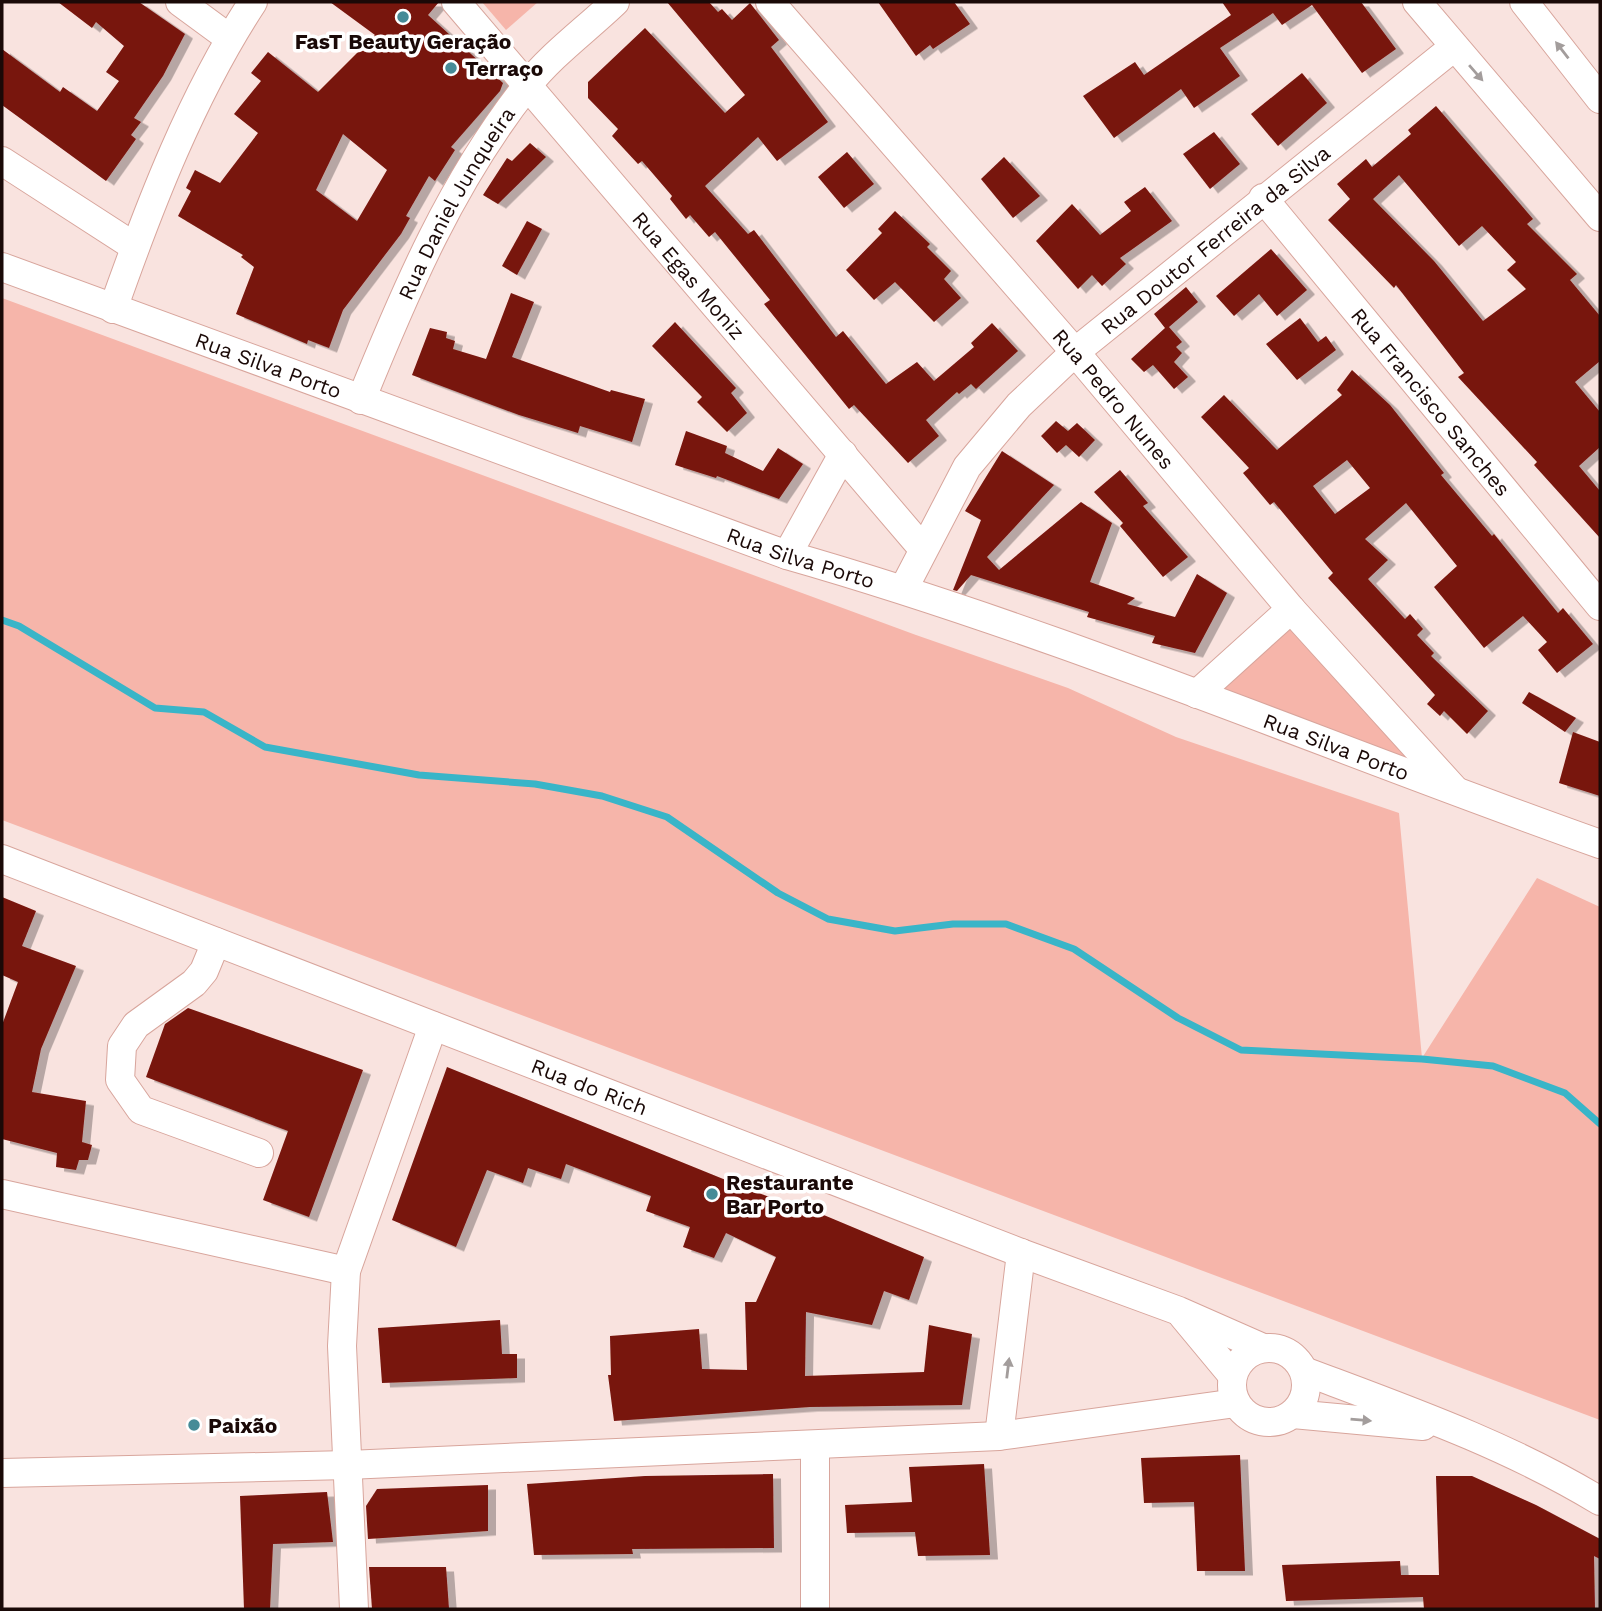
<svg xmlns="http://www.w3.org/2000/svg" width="1602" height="1611" viewBox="0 0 1602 1611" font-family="'Work Sans',sans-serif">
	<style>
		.green { fill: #f6b5aa }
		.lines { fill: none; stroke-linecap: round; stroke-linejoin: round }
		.stream { stroke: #39b5c8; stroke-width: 7 }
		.building { fill: #78140c; fill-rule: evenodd; filter: url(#shadow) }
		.minor-casing { stroke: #d8a59c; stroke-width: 30 }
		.minor { stroke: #fff; stroke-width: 28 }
		.oneway { fill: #a39d9c }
		.poi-dot { fill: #468b97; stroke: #fff; stroke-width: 2.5 }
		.labels { text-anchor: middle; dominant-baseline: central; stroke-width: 7; stroke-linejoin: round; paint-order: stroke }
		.poi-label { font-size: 21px; font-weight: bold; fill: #1a0907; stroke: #fff; text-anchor: start }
		.street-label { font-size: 21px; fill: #1a0907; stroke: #fff }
	</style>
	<defs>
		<filter id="shadow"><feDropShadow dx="8" dy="4.5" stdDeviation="0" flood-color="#0004"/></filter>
	</defs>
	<rect width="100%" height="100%" fill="#f9e3df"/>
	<g class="green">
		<path d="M482,2H538L506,30Z"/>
		<path d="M2,298L916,635L1068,688L1176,737L1399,813L1422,1058L1537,878L1600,907V1420L2,820Z"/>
		<path d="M1288,624L1427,772L1211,691Z"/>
	</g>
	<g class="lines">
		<path class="stream" d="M2,620L19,626L155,708L204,712L265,747L419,775L535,784L602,796L667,817L778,893L828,919L895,931L953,924H1006L1074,949L1178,1018L1241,1050L1422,1059L1493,1066L1565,1093L1600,1124"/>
	</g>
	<g class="building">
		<path d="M58,2H139L185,34L163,76L134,118L141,122L131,135L136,139L106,181L2,105V49L60,92L63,87L97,111L119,81L106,72L124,46L96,22L92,28Z"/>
		<path d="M330,2H439L428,15L503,83L500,91L451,147L455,150L435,181L429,176L406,216L410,218L401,234L343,310L329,348L308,340L307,344L236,314L254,267L241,257L243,255L178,216L191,191L186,188L195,170L220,183L258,133L234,114L261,81L251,73L268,52L318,92L375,35ZM343,134L387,170L357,221L316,190Z"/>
		<path d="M667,2H709L718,12L722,9L732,20L750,3L779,40L771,47L828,122L777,161L758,137L705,186L748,234L754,230L836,337L843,331L886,384L917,362L934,381L974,347L971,343L992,323L1018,351L976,389L971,384L959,394L957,392L926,420L939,436L908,463L854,405L849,409L764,304L770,300L715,232L709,237L690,215L686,219L670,199L672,196L642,161L638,164L612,136L618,129L588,98V82L645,28L725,113L745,95Z"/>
		<path d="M878,2H954L970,24L933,49L930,45L916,56Z"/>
		<path d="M1222,2H1361L1396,49L1362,73L1312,5L1282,25L1273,13L1220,48L1240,76L1194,108L1181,89L1114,138L1083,96L1135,62L1144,75L1231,15Z"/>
		<path d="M1302,73L1327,103L1278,146L1251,114Z"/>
		<path d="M1436,106L1533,219L1527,224L1577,274L1570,280L1600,316V361L1575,382L1600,412V447L1579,466L1600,491V538L1534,465L1537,462L1458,377L1464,373L1396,285L1394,288L1328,220L1350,199L1337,184L1366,159L1372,167L1411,134L1408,130ZM1399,175L1459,246L1482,226L1516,262L1507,270L1526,289L1483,321L1434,261L1373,199Z"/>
		<path d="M1214,132L1240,164L1210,189L1183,154Z"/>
		<path d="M530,143L546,157L498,204L483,195L507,158L512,161Z"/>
		<path d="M847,152L874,184L844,208L818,177Z"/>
		<path d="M1004,157L1040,196L1013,218L981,179Z"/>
		<path d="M1145,187L1172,221L1120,258L1126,264L1102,286L1092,275L1078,289L1036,241L1072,204L1100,235L1131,211L1124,202Z"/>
		<path d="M895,211L930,244L927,247L951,271L944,279L961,298L934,322L895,282L874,300L846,270L882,233L878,229Z"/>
		<path d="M527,221L542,229L517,275L502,266Z"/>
		<path d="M1271,249L1307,290L1277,316L1259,294L1234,316L1216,296Z"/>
		<path d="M1186,287L1198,302L1169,327L1182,342L1176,347L1182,353L1174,362L1188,377L1174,389L1153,365L1144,372L1131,359L1165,328L1154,314Z"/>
		<path d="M511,293L534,302L512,357L610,392L611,390L645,399L632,442L580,426L578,433L519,415L412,375L430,328L447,332L446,338L455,341L453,349L486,359Z"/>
		<path d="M1300,318L1318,342L1326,336L1336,350L1297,380L1266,344Z"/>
		<path d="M675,322L736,388L731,393L747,413L727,432L697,402L702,397L652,346Z"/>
		<path d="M1352,370L1390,405L1444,473L1441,475L1492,536L1494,534L1558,613L1563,608L1593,644L1557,673L1538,650L1547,642L1523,616L1484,648L1434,587L1457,566L1406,503L1365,539L1388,560L1368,579L1405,619L1410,614L1423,629L1417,635L1434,653L1431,656L1488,711L1467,734L1444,711L1440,716L1427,704L1435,695L1328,578L1333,573L1274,502L1270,505L1243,473L1249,468L1201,417L1224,395L1277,450L1342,395L1337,390ZM1347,460L1370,488L1335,514L1313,486Z"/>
		<path d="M1056,421L1068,431L1077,423L1095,440L1079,457L1066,445L1057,453L1041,436Z"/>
		<path d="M686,431L727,446L725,453L763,471L778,448L803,464L779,499L717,476L716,478L675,465Z"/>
		<path d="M1002,451L1054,485L987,557L999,570L1081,502L1112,523L1090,582L1135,598L1127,604L1175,617L1197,574L1227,593L1195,653L1152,643L1155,636L1087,617L1089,612L971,575L957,591L953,590L981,520L965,511Z"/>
		<path d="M1120,470L1148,503L1143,506L1188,557L1163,577L1120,526L1123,523L1094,492Z"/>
		<path d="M1529,692L1576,718L1565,732L1522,703Z"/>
		<path d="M1573,732L1600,742V796L1559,783Z"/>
		<path d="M2,897L36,911L22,946L76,966L41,1049L32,1092L86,1101L82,1142L92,1145L88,1160H79L76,1170L56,1167L57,1153L2,1139V1025L18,982L2,975Z"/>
		<path d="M188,1008L363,1070L309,1217L263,1200L288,1131L146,1077L165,1024Z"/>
		<path d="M447,1067L743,1187L806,1211L807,1208L924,1257L909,1300L884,1291L872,1325L806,1312L805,1376L924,1372L929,1325L972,1334L962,1405L810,1407L614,1421L608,1375H611L610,1336L699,1329L702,1369L747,1370L745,1302H756L776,1257L726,1233L714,1258L683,1247L690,1227L646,1211L651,1196L566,1164L561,1179L528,1168L523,1183L487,1170L456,1247L392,1220Z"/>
		<path d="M500,1320L502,1354H517V1378L382,1383L378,1328Z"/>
		<path d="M1240,1455L1245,1571H1197L1194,1502L1144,1503L1141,1458Z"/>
		<path d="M984,1464L990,1555L918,1556L915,1532L847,1533L845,1505L912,1502L909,1467Z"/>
		<path d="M773,1474L774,1548L632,1549L633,1554L534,1555L527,1484L645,1476Z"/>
		<path d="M1436,1476H1472L1536,1505L1600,1539V1559L1594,1556L1595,1609H1424L1423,1597L1286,1601L1282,1565L1400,1561L1401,1575H1439Z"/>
		<path d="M488,1485V1531L368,1539L366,1506L377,1489Z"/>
		<path d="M327,1492L333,1542L273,1544L270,1609H244L240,1496Z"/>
		<path d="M369,1567H446L449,1609H372Z"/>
	</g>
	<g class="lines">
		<g class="minor-casing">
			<g id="minor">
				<path d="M180,2L229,38"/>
				<path id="s1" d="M456,2L923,549"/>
				<path id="s2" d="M770,2L1075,352L1291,609L1454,789"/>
				<path d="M1417,2L1600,217"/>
				<path d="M1524,2L1600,99"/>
				<path d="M2,161L135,247"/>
				<path id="s3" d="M1263,198L1600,606"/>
				<path id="s4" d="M2,267L787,555C1064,634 1329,748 1600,844"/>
				<path d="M113,309C150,204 192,95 253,2"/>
				<path id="s5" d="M361,400C406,289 452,181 527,86C551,55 587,29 615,2"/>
				<path d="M787,555L843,454"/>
				<path id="s6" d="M904,588L967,467L1019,405L1075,352L1454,47"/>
				<path d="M1197,694L1291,609"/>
				<path id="s7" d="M2,859L1021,1253L1179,1311L1263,1348"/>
				<path d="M216,942L204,971L194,983L136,1025L122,1046L120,1080L141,1110L259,1153"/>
				<path d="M2,1194L346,1271"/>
				<path d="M1183,1316L1232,1375"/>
				<circle cx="1269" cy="1385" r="37"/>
				<path d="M1304,1371C1405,1409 1508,1445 1600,1501"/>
				<path d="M1293,1414L1423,1426"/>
				<path d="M999,1436L1021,1253"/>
				<path d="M815,1445V1609"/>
				<path d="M2,1473L348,1465L999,1436L1236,1403"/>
				<path d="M354,1609L342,1346L346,1271L433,1026"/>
			</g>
		</g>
		<use href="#minor" class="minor"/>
	</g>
	<defs><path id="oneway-solid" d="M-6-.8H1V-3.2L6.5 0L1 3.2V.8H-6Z" transform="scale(1.75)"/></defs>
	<g class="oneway">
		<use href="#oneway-solid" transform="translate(1562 50) rotate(-128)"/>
		<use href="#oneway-solid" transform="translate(1476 73) rotate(49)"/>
		<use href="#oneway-solid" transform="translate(1008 1368) rotate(-83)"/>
		<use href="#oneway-solid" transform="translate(1361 1420) rotate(5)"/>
	</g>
	<g class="poi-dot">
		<circle cx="403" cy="17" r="7"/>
		<circle cx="451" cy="68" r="7"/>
		<circle cx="712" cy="1194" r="7"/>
		<circle cx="194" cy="1425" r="7"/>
	</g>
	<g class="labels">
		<g class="poi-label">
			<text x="403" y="41" text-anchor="middle">FasT Beauty Geração</text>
			<text x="465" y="68">Terraço</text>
			<text x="726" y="1182">Restaurante<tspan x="726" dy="24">Bar Porto</tspan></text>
			<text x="208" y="1425">Paixão</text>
		</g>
		<g class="street-label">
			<text stroke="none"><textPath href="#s5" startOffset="219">Rua Daniel Junqueira</textPath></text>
			<text stroke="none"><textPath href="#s6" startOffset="474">Rua Doutor Ferreira da Silva</textPath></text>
			<text stroke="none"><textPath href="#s1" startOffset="359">Rua Egas Moniz</textPath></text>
			<text stroke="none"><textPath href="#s4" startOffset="284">Rua Silva Porto</textPath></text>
			<text stroke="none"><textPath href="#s2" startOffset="525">Rua Pedro Nunes</textPath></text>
			<text stroke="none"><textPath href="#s3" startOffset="264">Rua Francisco Sanches</textPath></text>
			<text stroke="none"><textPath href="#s4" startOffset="850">Rua Silva Porto</textPath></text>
			<text stroke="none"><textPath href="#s4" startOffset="1418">Rua Silva Porto</textPath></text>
			<text stroke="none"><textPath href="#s7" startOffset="630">Rua do Rich</textPath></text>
		</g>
	</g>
	<rect width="1602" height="1611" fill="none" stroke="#1a0907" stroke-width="7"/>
</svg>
